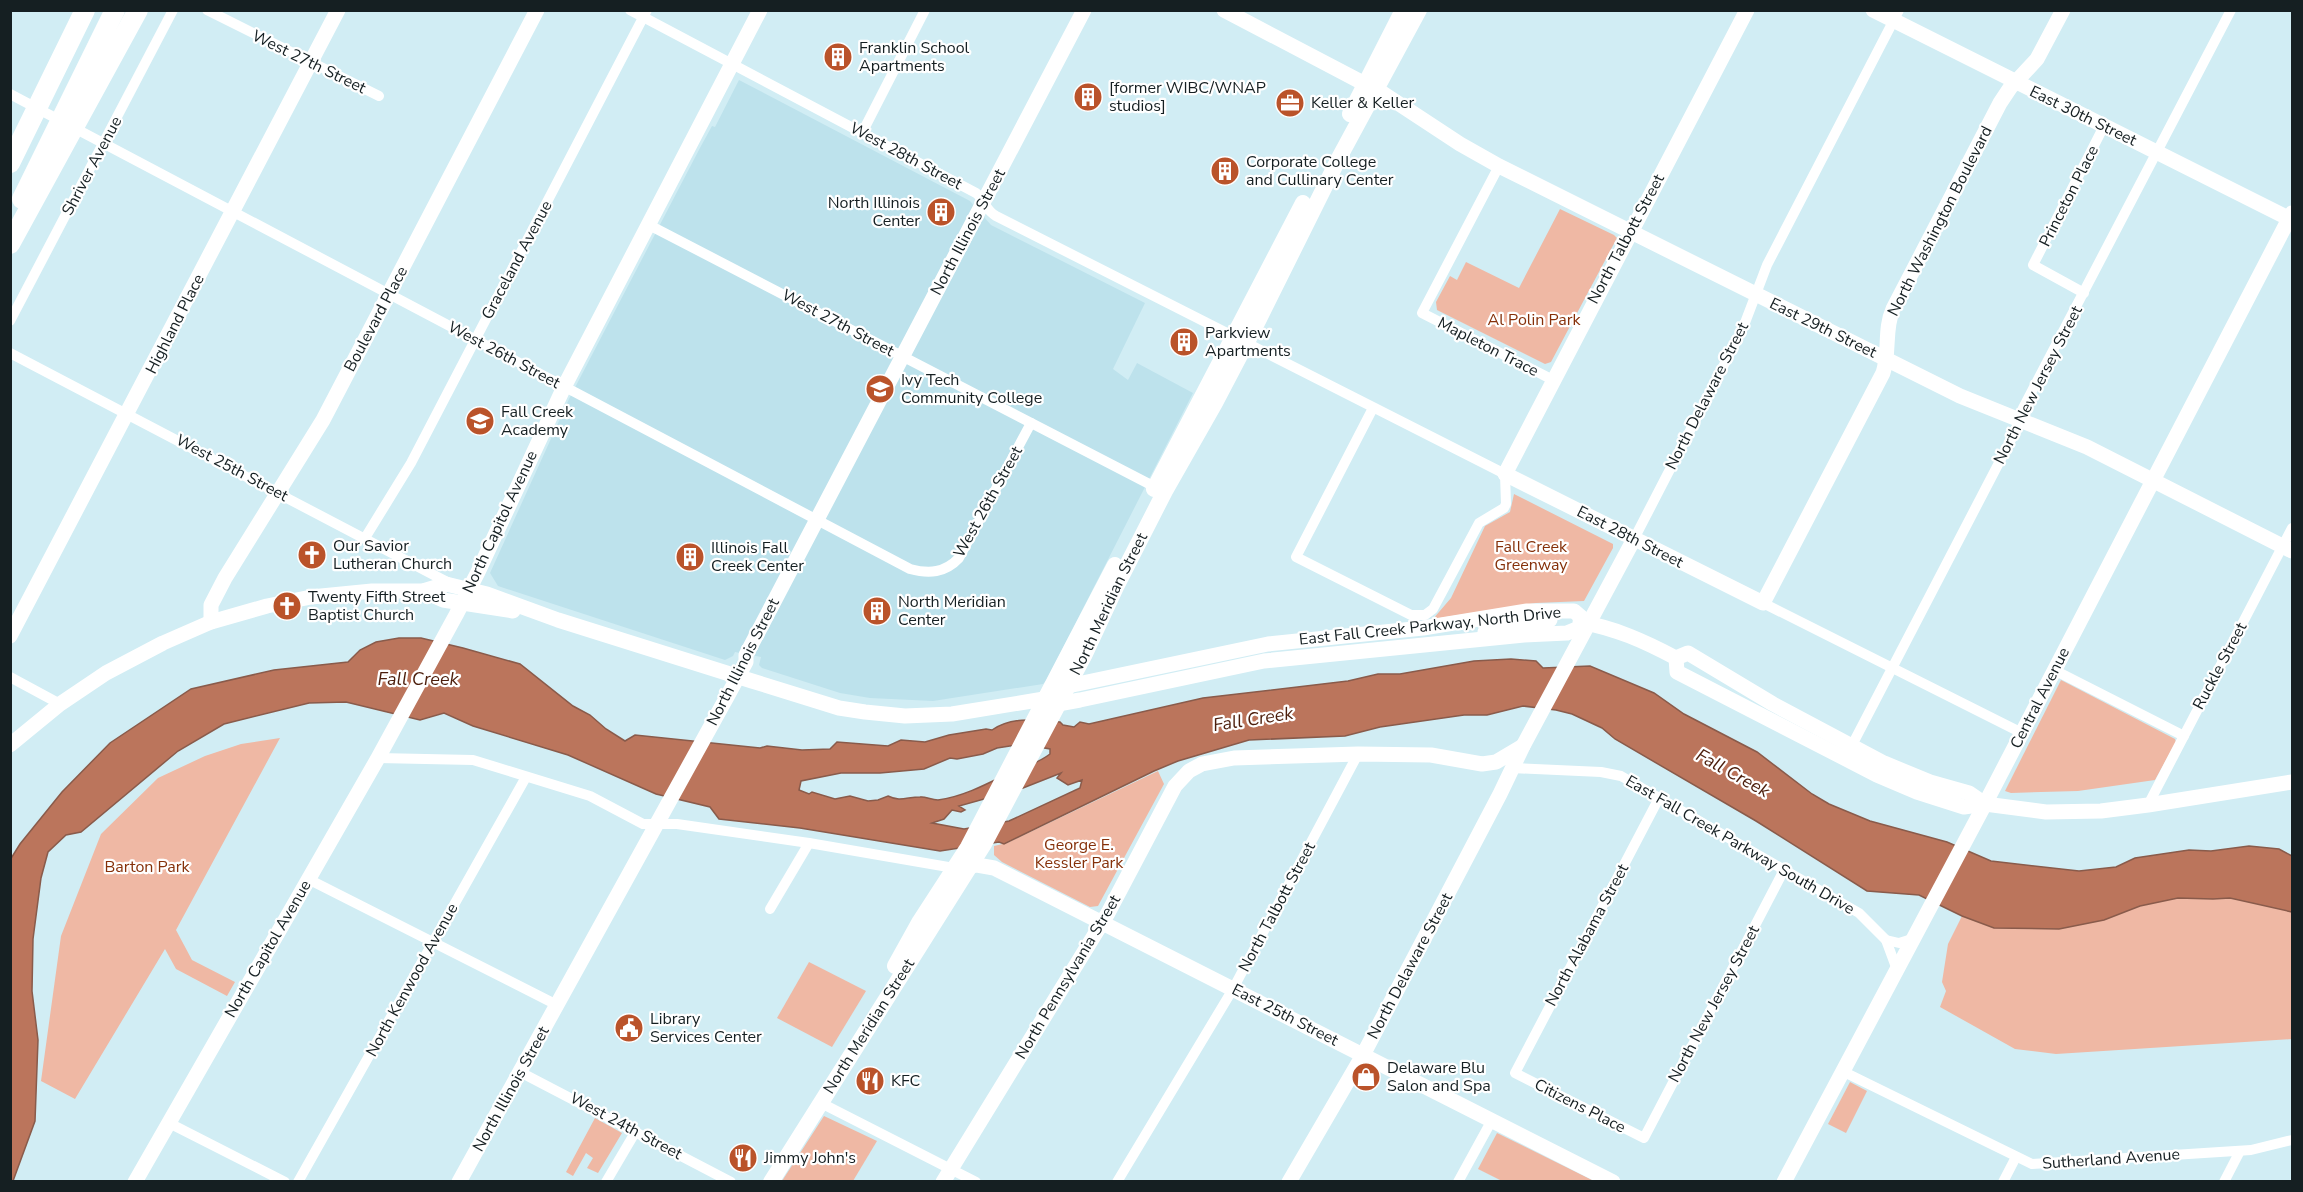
<svg xmlns="http://www.w3.org/2000/svg" width="2303" height="1192" viewBox="0 0 2303 1192" font-family="'Nunito Sans',sans-serif">
	<style>
		.built { fill: #bde2ec }
		.green { fill: #efb8a4 }
		.water { fill: #bb755c; stroke: #895b4b; stroke-width: 1.5; fill-rule: evenodd }
		.lines { fill: none; stroke-linecap: round; stroke-linejoin: round }
		.street { stroke: #fff; stroke-width: 10 }
		.secondary { stroke: #fff; stroke-width: 15 }
		.primary { stroke: #fff; stroke-width: 16 }
		.highway { stroke: #fff; stroke-width: 20 }
		.labels { text-anchor: middle; dominant-baseline: central; stroke-width: 4.5; stroke-linejoin: round; paint-order: stroke }
		.poi-label { font-size: 16px; fill: #151f22; stroke: #fff; text-anchor: start }
		.street-label { font-size: 16px; fill: #151f22; stroke: #fff }
		.park-label { font-size: 16px; fill: #853009; stroke: #fff }
		.water-label { font-size: 18px; font-style: italic; fill: #4c1e0c; stroke: #fff }
	</style>
	<rect width="100%" height="100%" fill="#d1edf4"/>
	<path class="built" d="M739,80L970,201L991,225L1145,303L1113,369L1128,380L1137,363L1193,393L1046,681L1043,684L933,701L870,698L840,693L762,668L759,665L761,657L735,652L733,656L725,660L498,586L490,573L569,399L701,146L712,126L715,127Z"/>
	<g class="green">
		<path d="M1560,209L1614,235L1617,238L1551,362L1545,364L1437,310L1436,302L1450,276L1457,280L1466,262L1519,288Z"/>
		<path d="M1514,494L1613,544V548L1584,601L1536,603L1433,619L1451,598L1485,526L1510,512Z"/>
		<path d="M2061,680L2175,739L2176,742L2155,780L2078,791L2011,793L2005,791Z"/>
		<path d="M280,738L176,930L192,960L235,982L227,996L176,969L165,949L75,1099L41,1081L61,936L101,834L158,778L205,756L241,744Z"/>
		<path d="M1158,771L1164,784L1098,906L1090,907L1002,862L994,855V846L1007,843Z"/>
		<path d="M2178,898L2213,899L2230,898L2292,912V1039L2056,1054L2015,1049L1940,1007L1946,991L1942,982L1948,944L1962,916L1994,928L2059,929L2104,920L2140,906Z"/>
		<path d="M809,962L866,991L832,1047L777,1018Z"/>
		<path d="M1850,1082L1867,1091L1846,1133L1828,1124Z"/>
		<path d="M824,1116L877,1141L853,1181H782Z"/>
		<path d="M595,1118L622,1133L598,1173L587,1168L593,1158L586,1153L573,1176L566,1172Z"/>
		<path d="M1497,1133L1594,1181H1502L1478,1169Z"/>
	</g>
	<path class="water" d="M399,638H421L463,648L520,664L573,706L590,715L606,729L625,741L635,735L760,748L767,746L802,750L830,749L837,742L888,746L901,740L925,742L949,735L986,729L992,730C1013,716 1037,720 1060,722L1063,725L1074,727L1080,722L1089,724L1203,698L1348,681L1378,674H1400L1474,661L1511,659L1536,661L1543,668L1590,666L1654,693L1684,714L1757,752L1812,794L1829,804L1870,821L1947,842L1991,861L2079,871L2116,867L2135,858L2189,850L2211,851L2249,846L2279,849L2292,856V912L2230,898L2213,899L2178,898L2140,906L2104,920L2059,929L1994,928L1962,916L1919,895L1867,891L1756,821L1615,739L1602,728L1572,714L1556,710L1523,706L1487,715H1464L1380,727L1345,736L1249,740L1178,761L1154,771L1004,844L999,842L940,851L800,828L719,819L710,807L656,794L568,755L473,726L444,713L420,720L346,702L309,703L224,724L178,751L81,832L66,835L48,852L41,878L33,939L32,991L38,1040L35,1121L13,1181L11,1182L10,860L20,844L62,792L110,743L191,689L274,670L348,662L360,650L376,642ZM1022,744L1050,749V754C1036,765 1019,768 1003,776C983,786 961,797 938,800C931,800 925,796 920,797C907,797 900,802 888,796L878,800L868,801L850,796L835,799L812,792L809,794L799,790L801,781L841,773H880L924,769L950,758L957,759L983,754L997,748ZM1061,773L1057,778L1068,785L1082,780L1080,788L1009,821L964,829L932,823L944,819L952,810L961,812L965,810L959,806L1023,788Z"/>
	<g class="lines">
		<g class="street">
			<path d="M207,10L379,96"/>
			<path d="M630,10L976,193C985,200 985,210 996,216L1505,474L1506,504L1504,508L1479,523L1433,609L1425,615H1411L1296,557L1373,408"/>
			<path d="M10,94L910,569C929,574 945,573 959,558L1031,423"/>
			<path d="M862,133L925,10"/>
			<path d="M1499,166L1422,313L1553,380"/>
			<path d="M649,225L1155,487"/>
			<path d="M2084,293L2033,265L2104,126"/>
			<path d="M10,321L173,10"/>
			<path d="M10,353L451,584"/>
			<path d="M365,538L411,463L647,10"/>
			<path d="M1634,539L1743,328L1767,265L1899,10"/>
			<path d="M1763,603L2022,733"/>
			<path d="M2054,670L2184,736"/>
			<path d="M10,677L60,704"/>
			<path d="M1849,751L2015,432L2023,408L2231,10"/>
			<path d="M378,758L473,760L590,796L643,824H677L809,843L954,868"/>
			<path d="M1512,768L1601,772L1621,776L1859,913L1886,940L1896,967"/>
			<path d="M1659,798L1515,1073L1644,1138L1784,870"/>
			<path d="M2148,805L2292,528"/>
			<path d="M308,879L557,1005"/>
			<path d="M770,909L809,843"/>
			<path d="M1886,940L1899,943L1912,939"/>
			<path d="M1842,1071L2032,1164L2251,1150L2292,1140"/>
			<path d="M520,1072L731,1182"/>
			<path d="M821,1103L976,1182"/>
			<path d="M169,1123L285,1182"/>
			<path d="M298,1182L526,777"/>
			<path d="M606,1182L636,1131"/>
			<path d="M1117,1182L1233,989L1358,754"/>
			<path d="M1458,1182L1492,1120"/>
			<path d="M2003,1182L2016,1157"/>
			<path d="M2224,1182L2240,1151"/>
		</g>
		<g class="secondary">
			<path d="M1224,10L1384,94L1460,144L1499,166L1960,396L2087,447L2292,551"/>
			<path d="M1747,10L1505,474L1763,603L1883,373C1890,352 1884,329 1893,309L2000,103L2010,88L2037,59L2063,10"/>
			<path d="M1873,10L2292,220"/>
			<path d="M423,591L443,600L513,611"/>
			<path d="M211,622V605L225,578L323,420L537,10"/>
			<path d="M1580,622C1615,628 1644,641 1676,658"/>
			<path d="M1485,632L1509,625L1550,620"/>
			<path d="M10,636L338,10"/>
			<path d="M1676,658L1677,672L1877,775L1917,792L1964,807L1985,804L2046,812L2101,811L2148,805L2292,782"/>
			<path d="M1676,658L1688,653L1773,704L1884,763L1930,782L1969,793L1985,804"/>
			<path d="M1050,701L1058,704L1080,700L1264,661L1524,635L1567,633L1589,624"/>
			<path d="M10,745L60,704L106,673L163,643L211,622L267,606L311,597L372,591H423L446,584L487,594L558,620L752,681L839,708L865,712L905,716L952,714L1044,699L1068,686L1268,644L1423,628L1527,611H1574L1589,624"/>
			<path d="M963,867L977,865L994,868L1613,1182"/>
			<path d="M135,1182L378,758L456,615L478,572L564,387L760,10"/>
			<path d="M459,1182L728,695L746,662V655L1084,10"/>
			<path d="M943,1182L1108,913L1175,786L1189,771L1202,764L1234,758L1358,754L1431,755L1482,764L1496,762L1523,746"/>
			<path d="M1289,1182L1363,1055L1500,794L1523,746L1634,539"/>
			<path d="M1784,1182L1985,804L2292,213"/>
		</g>
		<g class="primary">
			<path d="M1350,114L1403,10"/>
			<path d="M1154,489L1303,203"/>
			<path d="M895,966L920,921L968,847L1115,565"/>
			<path id="s1" d="M771,1182L984,844L1085,654L1117,585L1165,491L1215,403L1259,319L1339,158L1419,10"/>
		</g>
		<g class="highway">
			<path d="M10,163L85,10"/>
			<path d="M22,199L115,10"/>
			<path d="M10,244L138,10"/>
		</g>
	</g>
	<defs>
		<g id="building-disc" transform="scale(1.5)"><circle r="9.5" fill="#ba532a" stroke="#fff"/><path d="M-4-6H4V6H1V3H-1V6H-4ZM-2.5-4.3h1.7v1.8h-1.7ZM.8-4.3h1.7v1.8H.8ZM-2.5-1h1.7V.8h-1.7ZM.8-1h1.7V.8H.8Z" fill="#fff"/></g>
		<g id="office-disc" transform="scale(1.5)"><circle r="9.5" fill="#ba532a" stroke="#fff"/><path d="M-6-3h4V-5.5h4V-3h4V5H-6ZM-1-4.5V-3h2v-1.5ZM-6 0V1H6V0Z" fill="#fff"/></g>
		<g id="university-disc" transform="scale(1.5)"><circle r="9.5" fill="#ba532a" stroke="#fff"/><path d="M0-5L7-2L0 1L-7-2ZM-4 1L0 2.5L4 1V4Q0 6-4 4Z" fill="#fff"/></g>
		<g id="school-disc" transform="scale(1.5)"><circle r="9.5" fill="#ba532a" stroke="#fff"/><path d="M0-5L7-2L0 1L-7-2ZM-4 1L0 2.5L4 1V4Q0 6-4 4Z" fill="#fff"/></g>
		<g id="church-disc" transform="scale(1.5)"><circle r="9.5" fill="#ba532a" stroke="#fff"/><path d="M-1.2-6h2.4v3.5h3.3v2.4h-3.3V6h-2.4V-.1h-3.3v-2.4h3.3Z" fill="#fff"/></g>
		<g id="civic-disc" transform="scale(1.5)"><circle r="9.5" fill="#ba532a" stroke="#fff"/><path d="M-.6-6.5H3V-4.5H.6V-3L4-1V1h2V6H-6V1h2V-1L-.6-3ZM-1.2 2.5V6h2.4V2.5Z" fill="#fff"/></g>
		<g id="shop-disc" transform="scale(1.5)"><circle r="9.5" fill="#ba532a" stroke="#fff"/><path d="M-5-2.5h2.3a2.7 3.5 0 0 1 5.4 0H5L5.5 6h-11ZM-1.5-2.5h3a1.5 2.3 0 0 0-3 0Z" fill="#fff"/></g>
		<g id="restaurant-disc" transform="scale(1.5)"><circle r="9.5" fill="#ba532a" stroke="#fff"/><path d="M-5-6h1v4h1v-4h1v4h1v-4h1v5L-1.5 .5V6h-2V.5L-5-1ZM5-6V6H3V1.5H1.5Q1.5-4 5-6Z" fill="#fff"/></g>
	</defs>
	<g fill-rule="evenodd">
		<use href="#building-disc" x="838" y="57"/>
		<use href="#building-disc" x="1088" y="97"/>
		<use href="#office-disc" x="1290" y="103"/>
		<use href="#building-disc" x="1225" y="171"/>
		<use href="#building-disc" x="941" y="212"/>
		<use href="#building-disc" x="1184" y="342"/>
		<use href="#university-disc" x="880" y="389"/>
		<use href="#school-disc" x="480" y="421"/>
		<use href="#church-disc" x="312" y="555"/>
		<use href="#building-disc" x="690" y="557"/>
		<use href="#church-disc" x="287" y="606"/>
		<use href="#building-disc" x="877" y="611"/>
		<use href="#civic-disc" x="629" y="1028"/>
		<use href="#shop-disc" x="1366" y="1077"/>
		<use href="#restaurant-disc" x="870" y="1081"/>
		<use href="#restaurant-disc" x="743" y="1158"/>
	</g>
	<g class="labels">
		<g class="poi-label">
			<text x="859" y="48">Franklin School<tspan x="859" dy="18">Apartments</tspan></text>
			<text x="1109" y="88">[former WIBC/WNAP<tspan x="1109" dy="18">studios]</tspan></text>
			<text x="1311" y="103">Keller &amp; Keller</text>
			<text x="1246" y="162">Corporate College<tspan x="1246" dy="18">and Cullinary Center</tspan></text>
			<text x="920" y="203" text-anchor="end">North Illinois<tspan x="920" dy="18">Center</tspan></text>
			<text x="1205" y="333">Parkview<tspan x="1205" dy="18">Apartments</tspan></text>
			<text x="901" y="380">Ivy Tech<tspan x="901" dy="18">Community College</tspan></text>
			<text x="501" y="412">Fall Creek<tspan x="501" dy="18">Academy</tspan></text>
			<text x="333" y="546">Our Savior<tspan x="333" dy="18">Lutheran Church</tspan></text>
			<text x="711" y="548">Illinois Fall<tspan x="711" dy="18">Creek Center</tspan></text>
			<text x="308" y="597">Twenty Fifth Street<tspan x="308" dy="18">Baptist Church</tspan></text>
			<text x="898" y="602">North Meridian<tspan x="898" dy="18">Center</tspan></text>
			<text x="650" y="1019">Library<tspan x="650" dy="18">Services Center</tspan></text>
			<text x="1387" y="1068">Delaware Blu<tspan x="1387" dy="18">Salon and Spa</tspan></text>
			<text x="891" y="1081">KFC</text>
			<text x="764" y="1158">Jimmy John's</text>
		</g>
		<g class="street-label">
			<text transform="translate(309 62) rotate(26)">West 27th Street</text>
			<text transform="translate(2083 116) rotate(26)">East 30th Street</text>
			<text transform="translate(906 156) rotate(28)">West 28th Street</text>
			<text transform="translate(92 166) rotate(-62)">Shriver Avenue</text>
			<text transform="translate(2069 196) rotate(-63)">Princeton Place</text>
			<text transform="translate(1940 221) rotate(-63)">North Washington Boulevard</text>
			<text transform="translate(968 232) rotate(-62)">North Illinois Street</text>
			<text transform="translate(1626 239) rotate(-62)">North Talbott Street</text>
			<text transform="translate(517 260) rotate(-62)">Graceland Avenue</text>
			<text transform="translate(376 319) rotate(-62)">Boulevard Place</text>
			<text transform="translate(838 323) rotate(28)">West 27th Street</text>
			<text transform="translate(175 324) rotate(-63)">Highland Place</text>
			<text transform="translate(1823 328) rotate(26)">East 29th Street</text>
			<text transform="translate(1488 347) rotate(27)">Mapleton Trace</text>
			<text transform="translate(504 355) rotate(28)">West 26th Street</text>
			<text transform="translate(2038 385) rotate(-63)">North New Jersey Street</text>
			<text transform="translate(1707 396) rotate(-63)">North Delaware Street</text>
			<text transform="translate(232 468) rotate(28)">West 25th Street</text>
			<text transform="translate(988 502) rotate(-61)">West 26th Street</text>
			<text transform="translate(500 522) rotate(-65)">North Capitol Avenue</text>
			<text transform="translate(1630 537) rotate(27)">East 28th Street</text>
			<text stroke="none"><textPath href="#s1" startOffset="670">North Meridian Street</textPath></text>
			<text transform="translate(1430 626) rotate(-6)">East Fall Creek Parkway, North Drive</text>
			<text transform="translate(743 662) rotate(-63)">North Illinois Street</text>
			<text transform="translate(2220 666) rotate(-62)">Ruckle Street</text>
			<text transform="translate(2040 698) rotate(-63)">Central Avenue</text>
			<text transform="translate(1740 845) rotate(30)">East Fall Creek Parkway South Drive</text>
			<text transform="translate(1277 907) rotate(-62)">North Talbott Street</text>
			<text transform="translate(1587 935) rotate(-62)">North Alabama Street</text>
			<text transform="translate(268 949) rotate(-60)">North Capitol Avenue</text>
			<text transform="translate(1410 966) rotate(-62)">North Delaware Street</text>
			<text transform="translate(1068 977) rotate(-59)">North Pennsylvania Street</text>
			<text transform="translate(412 980) rotate(-61)">North Kenwood Avenue</text>
			<text transform="translate(1714 1004) rotate(-62)">North New Jersey Street</text>
			<text transform="translate(1285 1015) rotate(27)">East 25th Street</text>
			<text stroke="none"><textPath href="#s1" startOffset="184">North Meridian Street</textPath></text>
			<text transform="translate(511 1089) rotate(-61)">North Illinois Street</text>
			<text transform="translate(1580 1106) rotate(27)">Citizens Place</text>
			<text transform="translate(626 1126) rotate(28)">West 24th Street</text>
			<text transform="translate(2111 1159) rotate(-4)">Sutherland Avenue</text>
		</g>
		<g class="park-label">
			<text x="1534" y="320">Al Polin Park</text>
			<text x="1531" y="547">Fall Creek<tspan x="1531" dy="18">Greenway</tspan></text>
			<text x="1079" y="845">George E.<tspan x="1079" dy="18">Kessler Park</tspan></text>
			<text x="147" y="867">Barton Park</text>
		</g>
		<g class="water-label">
			<text x="418" y="679">Fall Creek</text>
			<text transform="translate(1253 719) rotate(-9)">Fall Creek</text>
			<text transform="translate(1733 773) rotate(29)">Fall Creek</text>
		</g>
	</g>
	<rect width="2303" height="1192" fill="none" stroke="#151f22" stroke-width="24"/>
</svg>
